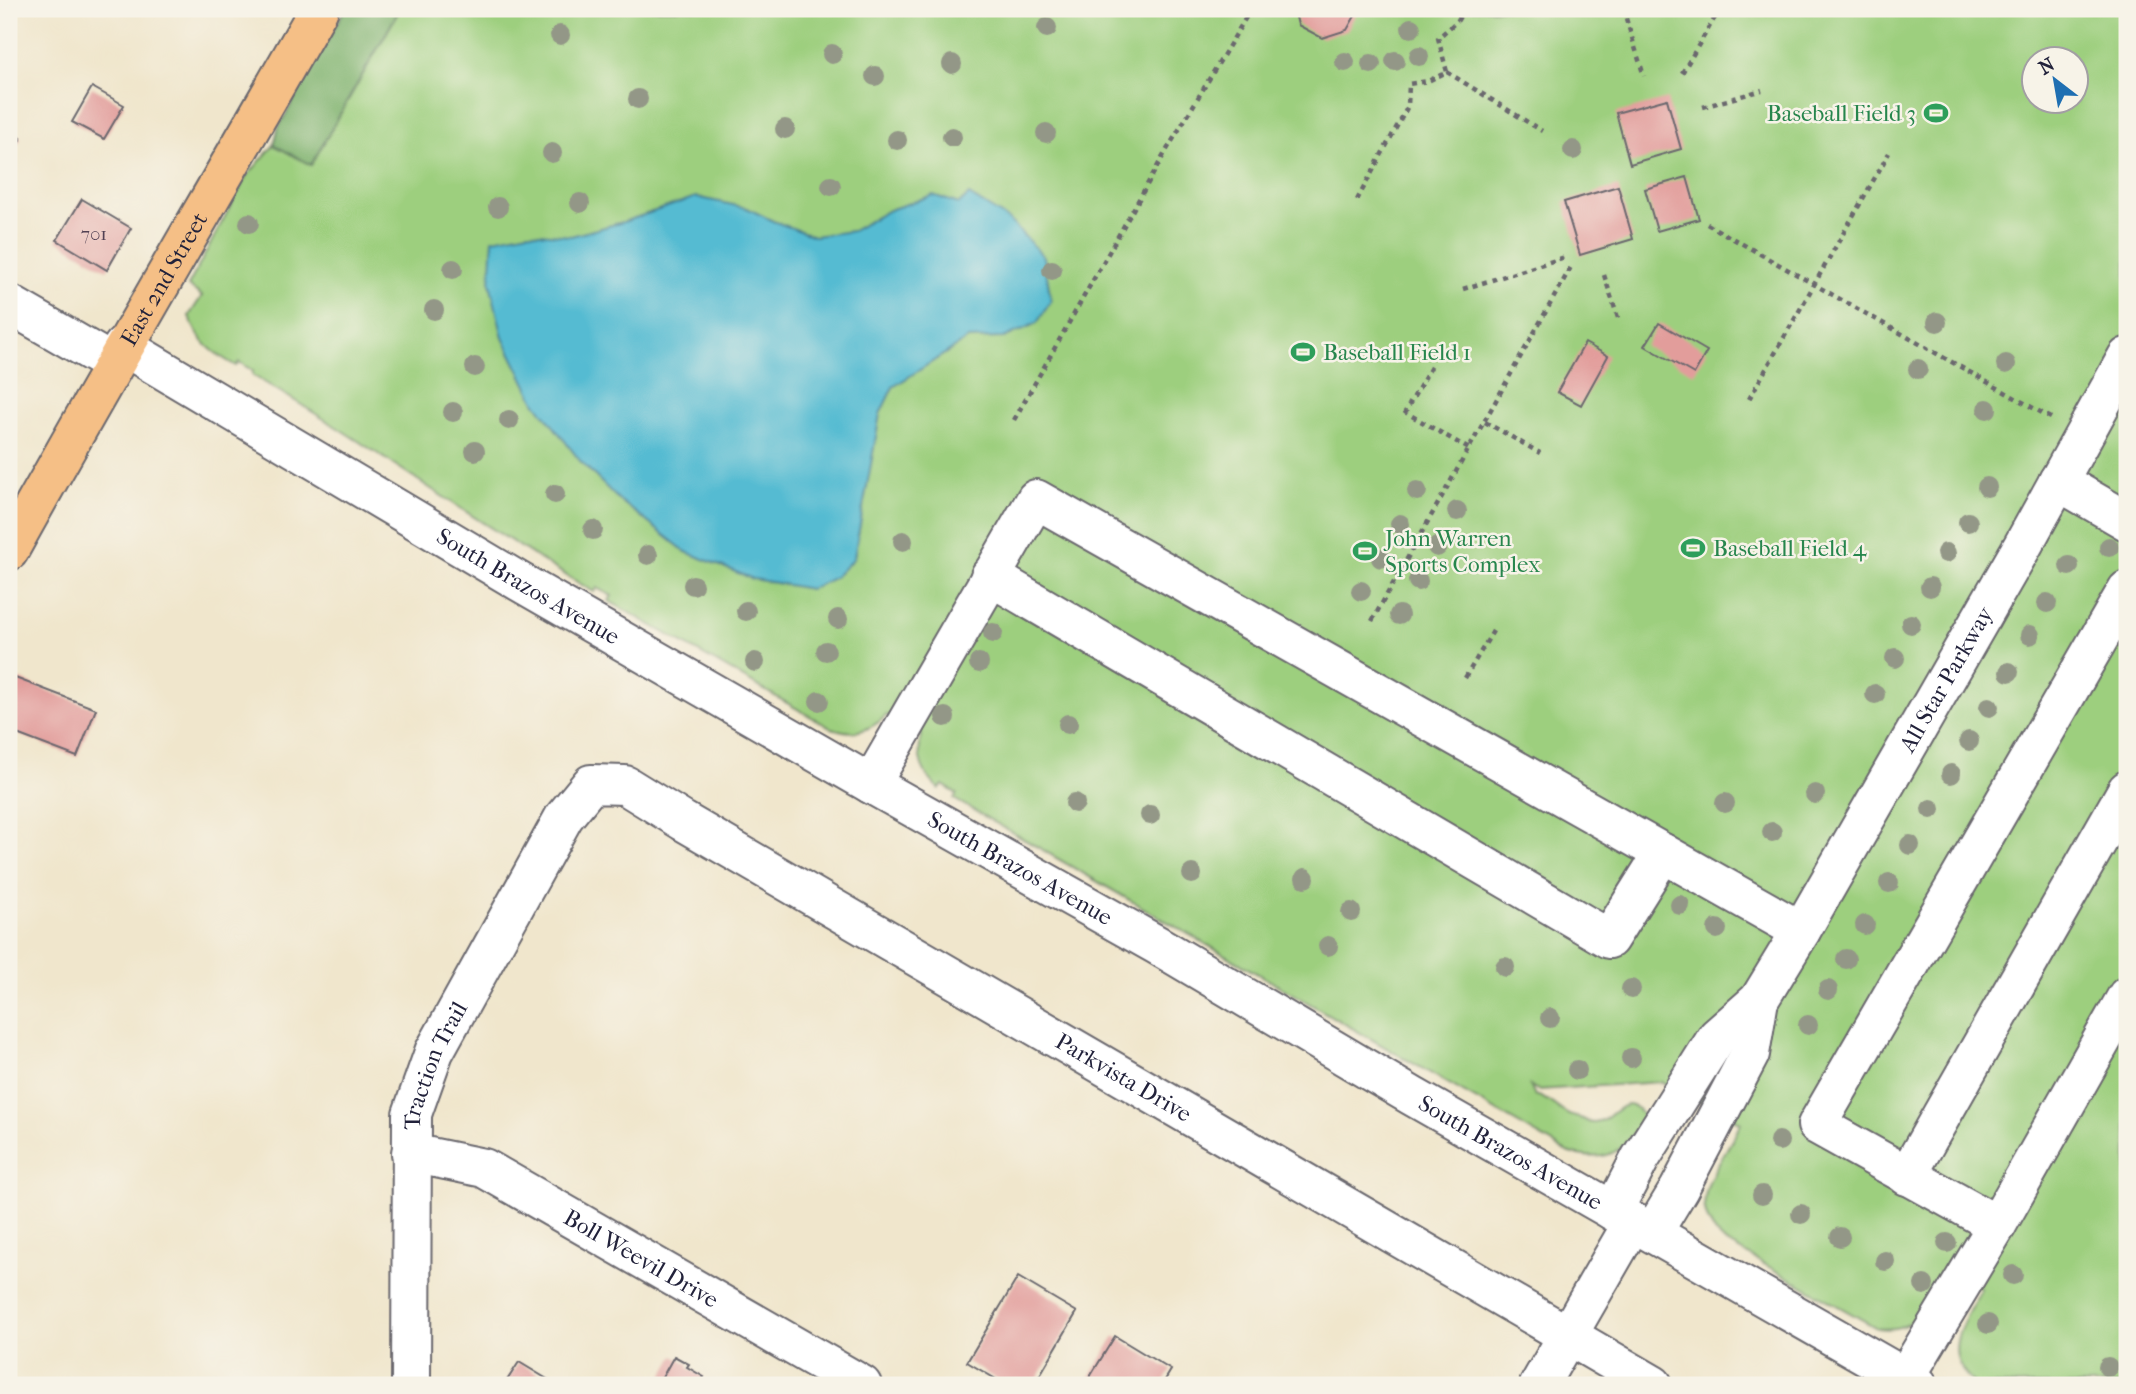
<svg xmlns="http://www.w3.org/2000/svg" width="2136" height="1394" viewBox="0 0 2136 1394" font-family="'IM FELL French Canon',serif">
	<style>
		.green { fill: #9dcf7e; stroke: #60785c; stroke-width: 2; fill-rule: evenodd }
		.forest { fill: #7eb26d; stroke: #506a54; stroke-width: 2 }
		.water { fill: #54bbd2; stroke: #3b6e86; stroke-width: 2 }
		.building { fill: #e29d9b }
		.lines { fill: none; stroke-linecap: round; stroke-linejoin: round }
		.minor-casing { stroke: #6a676e; stroke-width: 42 }
		.major-casing { stroke: #6a676e; stroke-width: 42 }
		.path { stroke: #6a676e; stroke-width: 4.5; stroke-dasharray: 5 5; stroke-linecap: butt }
		.minor { stroke: #fff; stroke-width: 38 }
		.major { stroke: #f5bf86; stroke-width: 38 }
		.tree { fill: #939787 }
		.labels { text-anchor: middle; dominant-baseline: central; stroke-width: 5; stroke-linejoin: round; paint-order: stroke }
		.number-label { font-size: 19px; fill: #524153 }
		.leisure-label { font-size: 23px; fill: #27864d; stroke: #f7f3e8; text-anchor: start }
		.street-label { font-size: 23px; fill: #22223b; stroke: #f7f3e8 }
	</style>
	<rect width="100%" height="100%" fill="#f7f3e8"/>
	<filter id="ink" filterUnits="userSpaceOnUse"><feTurbulence type="fractalNoise" baseFrequency=".0143" numOctaves="2"/><feDisplacementMap in="SourceGraphic" scale="14" xChannelSelector="R" yChannelSelector="G"/><feConvolveMatrix kernelMatrix="1 2 1 2 8 2 1 2 1" color-interpolation-filters="sRGB"/></filter>
	<filter id="wash" filterUnits="userSpaceOnUse"><feTurbulence type="fractalNoise" baseFrequency=".00686" numOctaves="4" result="noise"/><feDisplacementMap in="SourceGraphic" scale="28" xChannelSelector="R" yChannelSelector="G"/><feGaussianBlur stdDeviation="1.57" result="paint"/><feColorMatrix in="noise" values="0 0 0 0 0 0 0 0 0 0 0 0 0 0 0 0 0 1.4 0 .05"/><feComposite in="paint" operator="in"/></filter>
	<g filter="url(#wash)">
		<rect width="100%" height="100%" fill="#f0e6cc"/>
		<path class="green" d="M400,9H2127V1385H1976C1938,1354 1963,1324 1981,1289L1949,1268C1930,1301 1921,1334 1877,1328L1725,1242C1679,1202 1722,1165 1741,1123L1661,1082L1538,1090L1530,1086L1535,1095C1552,1100 1554,1107 1567,1114C1572,1117 1578,1117 1583,1119C1587,1121 1589,1123 1593,1123C1613,1124 1623,1087 1644,1116C1623,1151 1612,1164 1569,1153L954,799L957,794L943,785L939,789C923,774 915,758 922,735L887,715C869,732 853,736 829,727L609,601L612,596L597,588L594,592C477,524 369,443 252,375L253,371L239,362L236,366C213,353 198,342 189,316L202,296L188,286L246,177L274,145L311,165ZM2035,60H2076V102H2035Z"/>
		<path class="forest" d="M345,9H400L311,165L274,145L278,128Z"/>
		<path class="water" d="M933,195L959,204L969,195L1009,220L1044,257L1051,301L1037,323L1004,338L968,339L893,387L880,414L854,558L834,578L810,589L753,579L686,552L618,499L581,462L535,402L503,338L490,283L493,239L528,232L571,236L623,222L696,197L747,208L773,221L814,236L852,231L889,210Z"/>
		<g id="blocks">
			<g class="building">
				<path d="M1294,9H1359L1347,30L1322,38L1298,25Z"/>
				<path d="M92,87L124,105L104,139L72,122Z"/>
				<path d="M1667,99L1681,149L1630,164L1616,113Z"/>
				<path d="M9,131L21,138L9,159Z"/>
				<path d="M1687,177L1699,219L1657,231L1645,189Z"/>
				<path d="M1618,186L1633,239L1580,255L1564,202Z"/>
				<path d="M82,199L131,228L107,270L57,240Z"/>
				<path d="M1659,323L1707,351L1694,374L1645,346Z"/>
				<path d="M1585,343L1608,356L1581,405L1557,392Z"/>
				<path d="M10,676L96,709L77,757L9,731Z"/>
				<path d="M1018,1277L1077,1312L1034,1385H1006L967,1362Z"/>
				<path d="M1115,1336L1171,1370L1162,1385H1085Z"/>
				<path d="M674,1356L689,1364L687,1367L704,1377L701,1382L706,1385H658Z"/>
				<path d="M519,1362L557,1385H504Z"/>
			</g>
		</g>
	</g>
	<g filter="url(#ink)">
		<use href="#blocks" fill-opacity="0" stroke="#6a676e" stroke-width="2"/>
		<g class="lines">
			<g class="minor-casing">
				<g id="minor">
					<path d="M9,304L113,364"/>
					<path id="s1" d="M123,346L520,582L871,784L1157,945L1412,1096L1918,1385"/>
					<path d="M2058,481L2127,521"/>
					<path d="M990,576L1609,939L1663,853"/>
					<path d="M2127,590L1817,1125L1997,1225L2127,996"/>
					<path d="M871,784L1036,499L1801,931"/>
					<path id="s2" d="M411,1153L484,1168L862,1385"/>
					<path d="M1907,1176L2127,790"/>
					<path id="s3" d="M1613,1211L1640,1159L1717,1037L1759,1000L1801,931L2022,547L2127,357"/>
					<path d="M1653,1232L1679,1189L1750,1054L1759,1000"/>
					<path d="M1905,1378L1997,1225"/>
					<path id="s4" d="M411,1385L412,1114L434,1052L564,817L591,784L625,785L683,821L1653,1385"/>
					<path d="M1539,1385L1633,1222"/>
				</g>
			</g>
			<g class="major-casing">
				<g id="major">
					<path id="s5" d="M9,551C110,369 216,190 319,9"/>
				</g>
			</g>
			<g class="path">
				<path d="M1623,9L1644,76"/>
				<path d="M1447,72L1542,131"/>
				<path d="M1682,73L1720,9"/>
				<path d="M1703,107L1762,90"/>
				<path d="M1357,200L1408,106L1409,84L1428,81L1447,72L1438,38L1458,20L1464,9"/>
				<path d="M1707,224L2051,418"/>
				<path d="M1604,275L1619,321"/>
				<path d="M1463,289L1565,257"/>
				<path d="M1431,367L1405,412L1469,449"/>
				<path d="M1749,399L1889,153"/>
				<path d="M1014,420L1165,153L1251,9"/>
				<path d="M1485,422L1540,453"/>
				<path d="M1372,621L1571,267"/>
				<path d="M1465,678L1493,631"/>
			</g>
			<use href="#minor" class="minor"/>
			<use href="#major" class="major"/>
		</g>
		<g class="tree">
			<circle cx="1047" cy="28" r="10"/>
			<circle cx="1411" cy="28" r="10"/>
			<circle cx="560" cy="35" r="10"/>
			<circle cx="832" cy="54" r="10"/>
			<circle cx="1419" cy="56" r="10"/>
			<circle cx="1395" cy="61" r="10"/>
			<circle cx="1345" cy="62" r="10"/>
			<circle cx="952" cy="64" r="10"/>
			<circle cx="1371" cy="64" r="10"/>
			<circle cx="875" cy="76" r="10"/>
			<circle cx="638" cy="99" r="10"/>
			<circle cx="785" cy="129" r="10"/>
			<circle cx="1046" cy="133" r="10"/>
			<circle cx="952" cy="137" r="10"/>
			<circle cx="897" cy="140" r="10"/>
			<circle cx="1573" cy="150" r="10"/>
			<circle cx="552" cy="153" r="10"/>
			<circle cx="831" cy="186" r="10"/>
			<circle cx="580" cy="203" r="10"/>
			<circle cx="498" cy="207" r="10"/>
			<circle cx="249" cy="223" r="10"/>
			<circle cx="453" cy="269" r="10"/>
			<circle cx="1052" cy="270" r="10"/>
			<circle cx="434" cy="310" r="10"/>
			<circle cx="1937" cy="322" r="10"/>
			<circle cx="2006" cy="364" r="10"/>
			<circle cx="475" cy="367" r="10"/>
			<circle cx="1918" cy="369" r="10"/>
			<circle cx="1987" cy="409" r="10"/>
			<circle cx="453" cy="412" r="10"/>
			<circle cx="509" cy="420" r="10"/>
			<circle cx="475" cy="451" r="10"/>
			<circle cx="1987" cy="487" r="10"/>
			<circle cx="1417" cy="491" r="10"/>
			<circle cx="555" cy="494" r="10"/>
			<circle cx="1457" cy="511" r="10"/>
			<circle cx="1968" cy="522" r="10"/>
			<circle cx="1400" cy="524" r="10"/>
			<circle cx="593" cy="530" r="10"/>
			<circle cx="903" cy="541" r="10"/>
			<circle cx="1437" cy="547" r="10"/>
			<circle cx="2109" cy="547" r="10"/>
			<circle cx="1946" cy="553" r="10"/>
			<circle cx="648" cy="555" r="10"/>
			<circle cx="1381" cy="558" r="10"/>
			<circle cx="2069" cy="566" r="10"/>
			<circle cx="1418" cy="581" r="10"/>
			<circle cx="693" cy="585" r="10"/>
			<circle cx="1930" cy="587" r="10"/>
			<circle cx="1361" cy="591" r="10"/>
			<circle cx="2047" cy="603" r="10"/>
			<circle cx="746" cy="611" r="10"/>
			<circle cx="1399" cy="615" r="10"/>
			<circle cx="838" cy="619" r="10"/>
			<circle cx="1911" cy="624" r="10"/>
			<circle cx="993" cy="633" r="10"/>
			<circle cx="2030" cy="635" r="10"/>
			<circle cx="826" cy="651" r="10"/>
			<circle cx="1895" cy="658" r="10"/>
			<circle cx="755" cy="662" r="10"/>
			<circle cx="979" cy="663" r="10"/>
			<circle cx="2009" cy="672" r="10"/>
			<circle cx="1875" cy="694" r="10"/>
			<circle cx="819" cy="701" r="10"/>
			<circle cx="1989" cy="707" r="10"/>
			<circle cx="945" cy="717" r="10"/>
			<circle cx="1068" cy="724" r="10"/>
			<circle cx="1969" cy="741" r="10"/>
			<circle cx="1951" cy="774" r="10"/>
			<circle cx="1815" cy="794" r="10"/>
			<circle cx="1075" cy="803" r="10"/>
			<circle cx="1725" cy="803" r="10"/>
			<circle cx="1931" cy="809" r="10"/>
			<circle cx="1150" cy="815" r="10"/>
			<circle cx="1772" cy="832" r="10"/>
			<circle cx="1910" cy="845" r="10"/>
			<circle cx="1192" cy="874" r="10"/>
			<circle cx="1305" cy="878" r="10"/>
			<circle cx="1889" cy="883" r="10"/>
			<circle cx="1680" cy="905" r="10"/>
			<circle cx="1351" cy="912" r="10"/>
			<circle cx="1865" cy="925" r="10"/>
			<circle cx="1717" cy="929" r="10"/>
			<circle cx="1328" cy="946" r="10"/>
			<circle cx="1846" cy="959" r="10"/>
			<circle cx="1505" cy="967" r="10"/>
			<circle cx="1631" cy="989" r="10"/>
			<circle cx="1828" cy="990" r="10"/>
			<circle cx="1550" cy="1018" r="10"/>
			<circle cx="1808" cy="1025" r="10"/>
			<circle cx="1631" cy="1058" r="10"/>
			<circle cx="1577" cy="1070" r="10"/>
			<circle cx="1779" cy="1141" r="10"/>
			<circle cx="1762" cy="1195" r="10"/>
			<circle cx="1801" cy="1214" r="10"/>
			<circle cx="1840" cy="1237" r="10"/>
			<circle cx="1947" cy="1243" r="10"/>
			<circle cx="1885" cy="1261" r="10"/>
			<circle cx="2013" cy="1275" r="10"/>
			<circle cx="1924" cy="1285" r="10"/>
			<circle cx="1988" cy="1324" r="10"/>
			<circle cx="2108" cy="1367" r="10"/>
		</g>
	</g>
	<defs>
		<g id="stadium-bare" transform="scale(1.89)"><path d="M0-5a6.5 5 0 1 0 0 10a6.5 5 0 1 0 0-10ZM-3.5-1.8h7v3.6h-7Z" fill="#2e9e5b" stroke="#f7f3e8" stroke-width="2.5" paint-order="stroke"/></g>
	</defs>
	<g fill-rule="evenodd">
		<use href="#stadium-bare" x="1936" y="113"/>
		<use href="#stadium-bare" x="1303" y="352"/>
		<use href="#stadium-bare" x="1693" y="548"/>
		<use href="#stadium-bare" x="1365" y="551"/>
	</g>
	<g class="labels">
		<g class="number-label">
			<text x="94" y="234">701</text>
		</g>
		<g class="leisure-label">
			<text x="1916" y="113" text-anchor="end">Baseball Field 3</text>
			<text x="1323" y="352">Baseball Field 1</text>
			<text x="1385" y="538">John Warren<tspan x="1385" dy="26">Sports Complex</tspan></text>
			<text x="1713" y="548">Baseball Field 4</text>
		</g>
		<g class="street-label">
			<text stroke="none"><textPath href="#s5" startOffset="313">East 2nd Street</textPath></text>
			<text stroke="none"><textPath href="#s1" startOffset="471">South Brazos Avenue</textPath></text>
			<text stroke="none"><textPath href="#s3" startOffset="630">All Star Parkway</textPath></text>
			<text stroke="none"><textPath href="#s1" startOffset="1038">South Brazos Avenue</textPath></text>
			<text stroke="none"><textPath href="#s4" startOffset="324">Traction Trail</textPath></text>
			<text stroke="none"><textPath href="#s4" startOffset="1260">Parkvista Drive</textPath></text>
			<text stroke="none"><textPath href="#s1" startOffset="1605">South Brazos Avenue</textPath></text>
			<text stroke="none"><textPath href="#s2" startOffset="256">Boll Weevil Drive</textPath></text>
		</g>
	</g>
	<rect width="2136" height="1394" fill="none" stroke="#f7f3e8" stroke-width="35"/>
	<g transform="translate(2055 80) rotate(329)"><circle r="33" fill="#f7f3e8" stroke="#a29fa3" stroke-width="2"/>
	<path d="M0-5L12 26L0 18L-12 26Z" fill="#1f6fb2"/>
	<text y="-10" font-size="19" font-weight="bold" text-anchor="middle" fill="#22223b">N</text>
	</g>
</svg>
